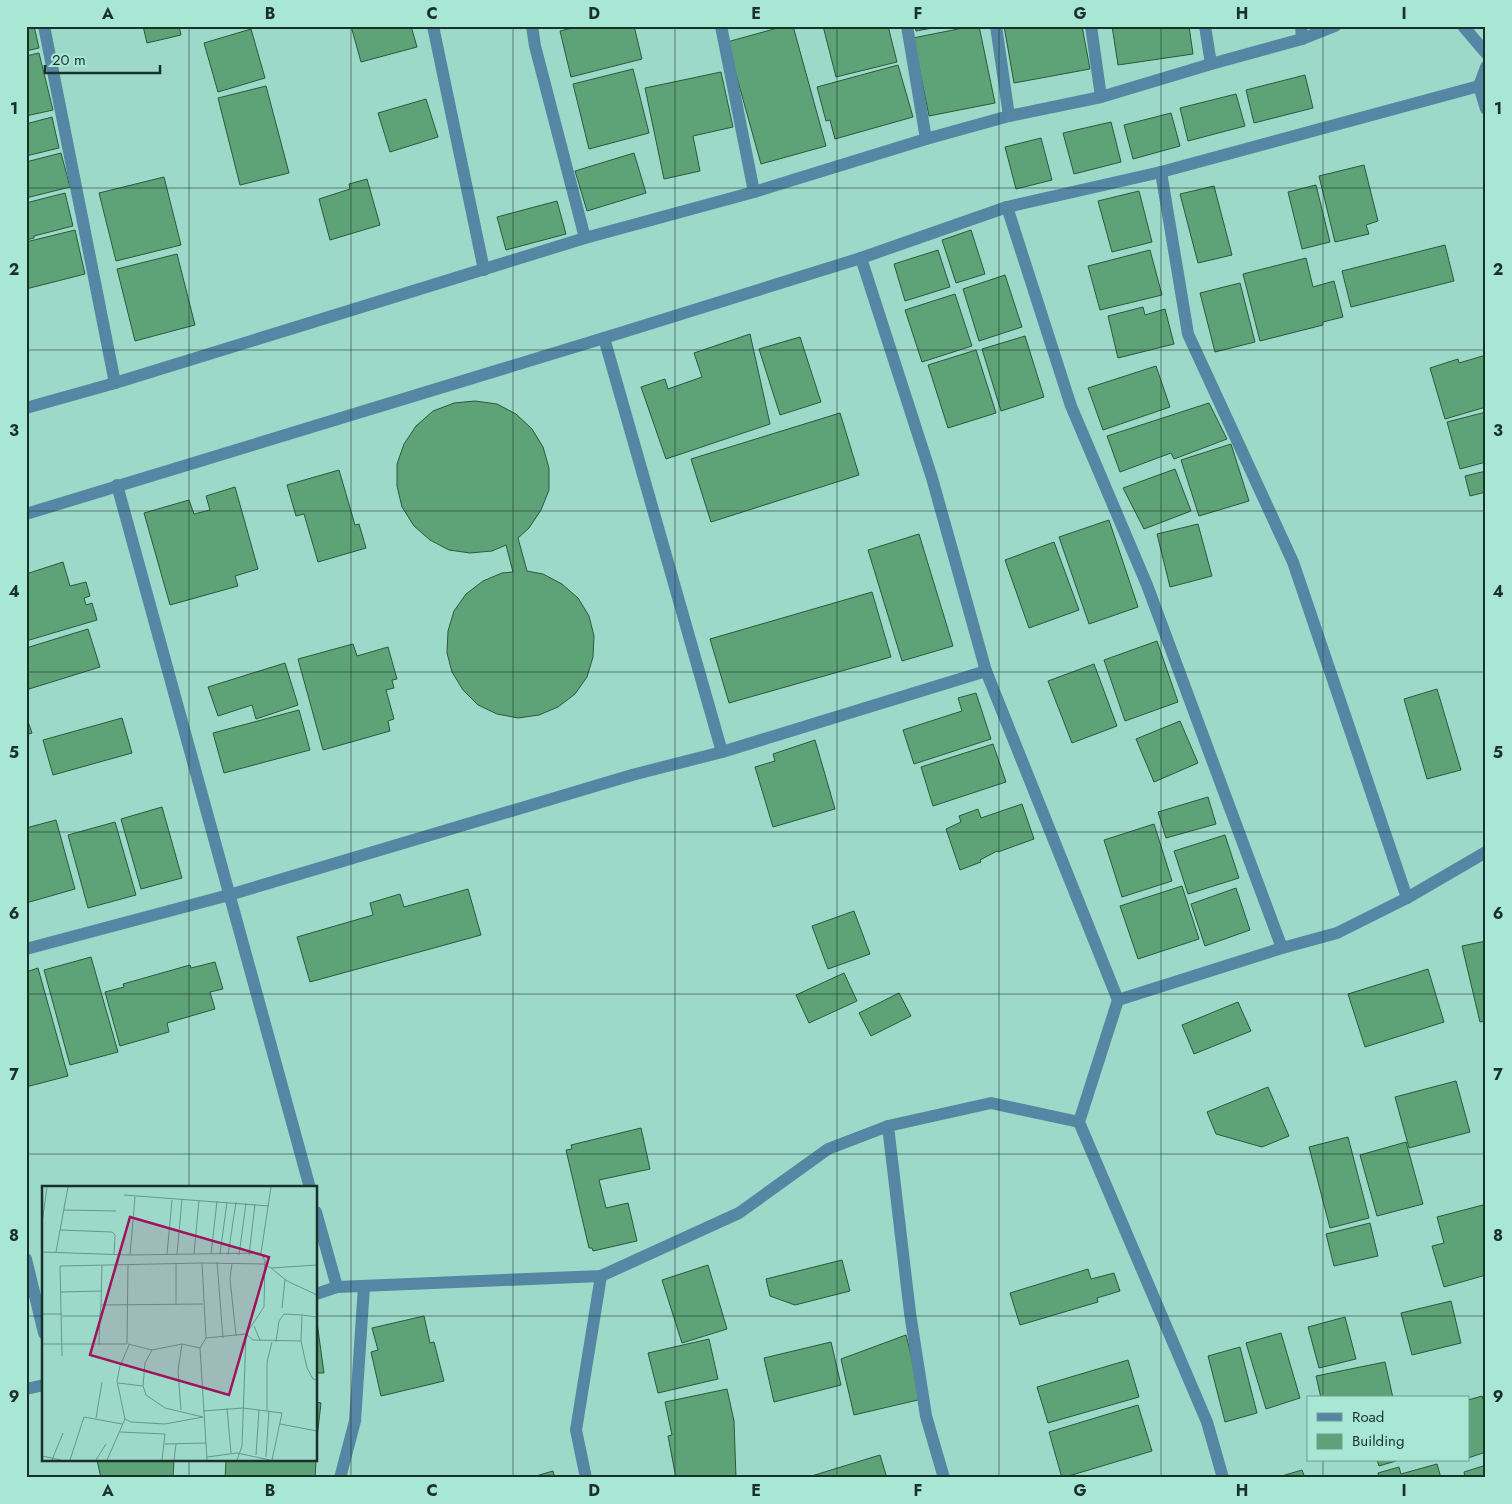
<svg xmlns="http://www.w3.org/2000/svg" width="1512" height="1504" viewBox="0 0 1512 1504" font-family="Jost,sans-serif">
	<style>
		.building { fill: #5ea277; stroke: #2d583d }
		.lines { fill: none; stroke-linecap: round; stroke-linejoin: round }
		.minor { stroke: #5587a4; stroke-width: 12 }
		.grid { fill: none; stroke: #19312b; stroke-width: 1; stroke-opacity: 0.55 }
		.inset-road { fill: none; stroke: #689689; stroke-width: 1 }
		.view { fill: #9e125e; fill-opacity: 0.15; stroke: #9e125e; stroke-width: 2.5 }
		.inset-edge { fill: none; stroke: #19312b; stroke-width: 2.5 }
		.neatline { fill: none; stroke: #19312b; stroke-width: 2 }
		.grid-label { font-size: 16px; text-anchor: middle; font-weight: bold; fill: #19312b }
	</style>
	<rect width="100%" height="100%" fill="#9dd9c8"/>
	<g class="building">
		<path d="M26,26H34L39,48L26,51Z"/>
		<path d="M143,26H179L181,35L147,43Z"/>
		<path d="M351,26H411L417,47L361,62Z"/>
		<path d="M580,26H634L642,59L571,77L560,31Z"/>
		<path d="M785,26H793L826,146L761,164L727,42Z"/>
		<path d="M823,26H888L897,62L836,77Z"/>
		<path d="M915,26H943L916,31Z"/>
		<path d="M973,26H979L995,103L929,116L913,38Z"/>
		<path d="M1004,26H1082L1090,69L1014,83Z"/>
		<path d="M1112,26H1189L1193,54L1118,65Z"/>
		<path d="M251,29L265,78L218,92L204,43Z"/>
		<path d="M39,53L53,110L26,116V56Z"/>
		<path d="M898,65L913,117L835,139L830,120L826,121L817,87Z"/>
		<path d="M633,69L649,133L589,149L573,84Z"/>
		<path d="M721,72L733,127L693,136L700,171L664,179L645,88Z"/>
		<path d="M1305,75L1313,108L1254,123L1246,90Z"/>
		<path d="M266,86L289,173L240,185L218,98Z"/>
		<path d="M1236,94L1245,126L1188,141L1180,108Z"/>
		<path d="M426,99L438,137L390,152L378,113Z"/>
		<path d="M1171,113L1180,146L1133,159L1124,125Z"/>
		<path d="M52,117L59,148L26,156V124Z"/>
		<path d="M1111,122L1121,162L1074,174L1063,133Z"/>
		<path d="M1041,138L1052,180L1016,189L1005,147Z"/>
		<path d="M61,153L70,187L26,198V162Z"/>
		<path d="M634,153L646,193L587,211L575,171Z"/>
		<path d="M1364,165L1378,221L1366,225L1369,234L1335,242L1319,176Z"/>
		<path d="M164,177L181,245L116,261L99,193Z"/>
		<path d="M367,179L380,225L330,240L319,199L350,189L349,184Z"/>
		<path d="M1316,185L1330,242L1302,249L1288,192Z"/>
		<path d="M1214,186L1232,255L1198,263L1180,194Z"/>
		<path d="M1139,191L1152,242L1112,252L1098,201Z"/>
		<path d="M65,193L73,226L34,236V238L26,240V203Z"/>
		<path d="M557,201L566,234L506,250L497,217Z"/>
		<path d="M75,230L85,274L26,289V242Z"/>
		<path d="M971,230L985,274L956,283L942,240Z"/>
		<path d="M1445,245L1454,281L1351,307L1342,271Z"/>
		<path d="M938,250L950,287L905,301L894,264Z"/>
		<path d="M1150,250L1162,295L1100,310L1088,266Z"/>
		<path d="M177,254L195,325L135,341L117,269Z"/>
		<path d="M1306,258L1313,287L1334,281L1343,317L1323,322V325L1260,341L1243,274Z"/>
		<path d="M1005,275L1022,327L979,341L963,289Z"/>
		<path d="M1240,283L1255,342L1215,352L1200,293Z"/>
		<path d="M955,294L972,346L922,362L905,310Z"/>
		<path d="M1143,307L1145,315L1165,309L1174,344L1118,358L1108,316Z"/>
		<path d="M750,334L770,424L666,459L641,387L665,379L668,389L702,377L694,353Z"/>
		<path d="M1025,336L1044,397L1001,411L982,349Z"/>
		<path d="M800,337L821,402L780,415L759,349Z"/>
		<path d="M976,350L996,413L948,428L928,365Z"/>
		<path d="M1486,355V407L1445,419L1430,368L1458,359L1459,363Z"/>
		<path d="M1156,366L1170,407L1103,430L1088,388Z"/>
		<path d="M475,401L497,404L516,414L532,429L543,447L549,468V490L541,510L529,528L518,538L527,571L543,574L562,584L578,598L589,616L594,636L593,657L587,677L575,694L558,707L539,715L518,718L497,714L478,705L463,690L452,672L447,653L448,631L454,611L466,594L483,581L502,573L513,572L506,545L492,551L470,553L449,550L430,540L414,526L402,507L397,486V464L404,444L416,426L433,411L454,403Z"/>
		<path d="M1209,403L1227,439L1174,459L1171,453L1120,472L1107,436Z"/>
		<path d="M1486,412V462L1460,469L1447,422Z"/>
		<path d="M840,413L859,475L711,522L691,459Z"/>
		<path d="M1231,444L1249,501L1199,516L1181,460Z"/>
		<path d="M1175,469L1191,511L1144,529L1123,488Z"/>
		<path d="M339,470L355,525L359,524L366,548L318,562L304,514L296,516L287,485Z"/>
		<path d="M1486,471V492L1470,496L1465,476Z"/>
		<path d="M235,487L258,569L235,576L238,586L170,605L144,513L189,500L194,514L210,510L206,496Z"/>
		<path d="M1109,520L1138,607L1089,624L1059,537Z"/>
		<path d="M1198,524L1212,576L1170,587L1157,534Z"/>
		<path d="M919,534L953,646L902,661L868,550Z"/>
		<path d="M1054,542L1079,610L1029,628L1005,560Z"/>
		<path d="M63,562L70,586L86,582L90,596L84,598L86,605L92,603L97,620L26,641V574Z"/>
		<path d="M872,592L891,657L729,703L710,639Z"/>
		<path d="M88,629L100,667L29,689L26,678V648Z"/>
		<path d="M1157,641L1178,702L1125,721L1104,660Z"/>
		<path d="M353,644L357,656L388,647L397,679L392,680L394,688L386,690L394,719L388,721L390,731L323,750L298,659Z"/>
		<path d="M285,663L298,705L256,719L252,705L218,716L208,687Z"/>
		<path d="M1094,664L1117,726L1072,743L1048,681Z"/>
		<path d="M1437,689L1461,770L1427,779L1404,699Z"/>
		<path d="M976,693L991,739L914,764L903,730L962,711L958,698Z"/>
		<path d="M299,710L310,750L224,773L213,733Z"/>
		<path d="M26,716L32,733L26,735Z"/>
		<path d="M122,718L132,753L53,775L43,740Z"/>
		<path d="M1180,721L1198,763L1154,782L1136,739Z"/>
		<path d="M815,740L835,809L773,827L755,767L775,761L773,754Z"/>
		<path d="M993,744L1006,782L933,806L921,767Z"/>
		<path d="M1208,797L1216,824L1166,838L1158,812Z"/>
		<path d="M1022,804L1034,839L998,852L997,851L980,860L981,862L960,870L946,829L961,822L959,816L978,809L981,818Z"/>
		<path d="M162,807L182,878L141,889L121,819Z"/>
		<path d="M56,820L75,889L26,903V828Z"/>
		<path d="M115,822L136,895L88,908L68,835Z"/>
		<path d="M1154,824L1172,881L1122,897L1104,840Z"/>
		<path d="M1225,835L1239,878L1188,894L1174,851Z"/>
		<path d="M1182,886L1199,939L1138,959L1120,906Z"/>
		<path d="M1236,888L1250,930L1205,946L1191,904Z"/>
		<path d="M468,889L481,935L310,982L297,937L373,915L370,903L400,894L404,907Z"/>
		<path d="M854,911L870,954L828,969L812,926Z"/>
		<path d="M1486,941V1021L1480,1022L1462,946Z"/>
		<path d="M91,957L118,1052L70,1065L44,970Z"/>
		<path d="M215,962L223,989L210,992L215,1009L167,1023L169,1032L120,1046L105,992L124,987L123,984L190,965L191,968Z"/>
		<path d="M38,968L68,1076L26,1087V972Z"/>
		<path d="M1428,969L1444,1022L1365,1047L1348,994Z"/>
		<path d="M844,973L857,1001L809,1023L796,995Z"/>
		<path d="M899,993L911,1016L871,1036L859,1013Z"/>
		<path d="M1238,1002L1251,1031L1194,1054L1182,1025Z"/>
		<path d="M1456,1081L1470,1132L1409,1148L1395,1097Z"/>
		<path d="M1268,1087L1289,1136L1262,1147L1216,1134L1207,1112Z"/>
		<path d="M641,1128L650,1169L599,1180L606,1208L628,1203L637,1241L593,1251L592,1248H589L566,1150L572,1149L571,1145Z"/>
		<path d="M1348,1137L1369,1218L1330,1228L1309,1147Z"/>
		<path d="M1406,1142L1423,1204L1377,1216L1360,1155Z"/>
		<path d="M1483,1205L1486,1216V1275L1444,1287L1432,1246L1444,1243L1437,1217Z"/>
		<path d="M1370,1223L1378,1256L1334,1266L1326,1234Z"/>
		<path d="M842,1260L850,1291L795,1305L770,1296L766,1279Z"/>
		<path d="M708,1265L727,1329L682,1343L662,1280Z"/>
		<path d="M1088,1269L1091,1279L1114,1273L1120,1291L1097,1298L1098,1302L1020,1325L1010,1293Z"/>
		<path d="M1451,1301L1461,1343L1412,1355L1401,1313Z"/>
		<path d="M316,1315L324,1373H316Z"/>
		<path d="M424,1316L430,1343L434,1342L444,1381L381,1396L371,1352L378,1350L372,1328Z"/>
		<path d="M1345,1317L1356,1359L1319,1368L1308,1327Z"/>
		<path d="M1281,1333L1300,1398L1266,1409L1246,1343Z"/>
		<path d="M906,1335L922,1399L854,1415L841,1359Z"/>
		<path d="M709,1339L718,1379L658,1393L648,1353Z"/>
		<path d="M831,1342L841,1385L774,1402L764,1358Z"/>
		<path d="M1240,1347L1257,1413L1225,1422L1208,1356Z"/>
		<path d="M1128,1360L1139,1397L1048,1423L1037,1387Z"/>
		<path d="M1385,1362L1393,1398H1321L1316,1376Z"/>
		<path d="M727,1389L734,1421L736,1478H676L668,1436L672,1435L665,1402Z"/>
		<path d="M1482,1396L1486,1407V1452L1468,1458V1400Z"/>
		<path d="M316,1402L321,1403L317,1438H316Z"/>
		<path d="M1138,1405L1152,1451L1062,1478L1049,1432Z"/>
		<path d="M880,1455L887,1478H805Z"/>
		<path d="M97,1460H174L173,1478H101Z"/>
		<path d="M226,1460H316L315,1478H225Z"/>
		<path d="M1377,1460H1399L1379,1466Z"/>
		<path d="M1437,1464L1441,1478H1379L1378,1473L1399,1467L1401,1474Z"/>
		<path d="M1486,1465V1478H1465L1464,1472Z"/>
		<path d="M1302,1470L1305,1478H1275Z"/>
		<path d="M553,1471L555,1478H529Z"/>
	</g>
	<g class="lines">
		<g class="minor">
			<path d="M44,26L115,383"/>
			<path d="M433,26L484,270"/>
			<path d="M532,26L535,46L585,238"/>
			<path d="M721,26L754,192"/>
			<path d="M907,26L926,139"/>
			<path d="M996,26L1009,116"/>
			<path d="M1091,26L1101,97"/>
			<path d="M1205,26L1211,64"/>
			<path d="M1301,26L1302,39"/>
			<path d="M1463,26L1486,53"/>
			<path d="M1486,67L1479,86L1486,109"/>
			<path d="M1161,172L1188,334L1293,562L1407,898"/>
			<path d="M1007,207L1071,406L1147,585L1282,948"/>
			<path d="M604,338L722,752"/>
			<path d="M26,408L115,383L585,238L754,192L926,139L1009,116L1101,97L1211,64L1302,39L1335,26"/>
			<path d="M117,485L310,1188"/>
			<path d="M26,514L604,338L861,258"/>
			<path d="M26,949L229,895L632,775L722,752L986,671"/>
			<path d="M1118,1000L986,671L932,478L861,258L1007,207L1161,172L1479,86L1486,88"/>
			<path d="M888,1126L910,1313L926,1416L944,1478"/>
			<path d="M316,1212L337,1287L316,1294"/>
			<path d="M26,1259L44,1333"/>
			<path d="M337,1287L601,1276L739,1213L828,1149L888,1126L991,1103L1079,1122"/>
			<path d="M26,1389L44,1385"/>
			<path d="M340,1478L355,1421L364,1286"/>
			<path d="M586,1478L576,1430L601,1276"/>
			<path d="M1223,1478L1207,1422L1079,1122L1118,1000L1282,948L1337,933L1407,898L1486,852"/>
		</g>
	</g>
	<path class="grid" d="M189,26V1188M351,26V1478M513,26V1478M675,26V1478M837,26V1478M999,26V1478M1161,26V1478M1323,26V1398M26,188H1486M26,350H1486M26,511H1486M26,672H1486M26,832H1486M26,994H1486M26,1154H1486M26,1316H44M316,1316H1486M189,1460V1478M1323,1460V1478"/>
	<g transform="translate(42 1186)">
		<rect width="275" height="275" fill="#9dd9c8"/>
		<path class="inset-road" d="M82,9L227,20M22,24L74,25M0,37L5,1M18,44L70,46L73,49L72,69M0,66L88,69L219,67M14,66L26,1M125,68L130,14M135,68L140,13M152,68L157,14M169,68L175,15M178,68L185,16M88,69L93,11M186,69L194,16M197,69L204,17M207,69L213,18M175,76L181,152M190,77L188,93L194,150M60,79L59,119L161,118M229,82L245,95L275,109M19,106L59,105M134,119V78M240,122L243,93M0,128H20M20,130H58L59,119M212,140L218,154M204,148L211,154L259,155L265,182L271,193L275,194M164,152L160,77L222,78L229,82L275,79M259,155L260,129L275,131M234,156L237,135L242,128L260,129M0,158H85L86,78M86,158L110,164L140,158L158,162M57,159L58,130M20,170L18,80L160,77M76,197L101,200L104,209L123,222L161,231L123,238L89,236L83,233M101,200L103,177L110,164M185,222L189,267M139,224L136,185L140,158M161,225L201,222L240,227L230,274M225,225V176L230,156M54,232L60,196M238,238L275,245M78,246L123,248L120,274M123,258L164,257M214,269L217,224M0,270L19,274M165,271L195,267L228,274M224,271L227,225M10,274L21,247M28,274L42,231L80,238M54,274L64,258M65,274L83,233L75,195L78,180L87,159M132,274L134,258M165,274L158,162L164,152L204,148L222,121L223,75L219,67L229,1M195,274L200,260L204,148"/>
		<path class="view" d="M88,31L227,71L187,209L48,169Z"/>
		<rect width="275" height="275" class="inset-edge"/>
	</g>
	<rect width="1512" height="1504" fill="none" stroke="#a9e7d5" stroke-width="55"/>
	<rect x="1307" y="1396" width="162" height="65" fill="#a9e7d5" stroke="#6f9e91"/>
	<rect x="1317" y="1413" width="25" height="8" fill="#5587a4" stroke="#6f9e91"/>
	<text x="1352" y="1422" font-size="15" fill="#19312b">Road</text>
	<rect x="1317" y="1434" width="25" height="15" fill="#5ea277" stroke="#6f9e91"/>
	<text x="1352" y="1446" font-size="15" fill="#19312b">Building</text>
	<path d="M45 65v8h115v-8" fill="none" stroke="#19312b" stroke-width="2.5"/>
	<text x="52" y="65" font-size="15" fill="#19312b" stroke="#a9e7d5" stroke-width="4" paint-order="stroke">20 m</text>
	<rect x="28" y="28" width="1456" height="1448" class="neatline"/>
	<g class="grid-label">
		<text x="108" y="19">A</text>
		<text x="270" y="19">B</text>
		<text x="432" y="19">C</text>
		<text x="594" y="19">D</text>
		<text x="756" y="19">E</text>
		<text x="918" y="19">F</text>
		<text x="1080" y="19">G</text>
		<text x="1242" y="19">H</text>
		<text x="1404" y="19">I</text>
		<text x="14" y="114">1</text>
		<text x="1498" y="114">1</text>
		<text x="14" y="275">2</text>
		<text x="1498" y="275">2</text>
		<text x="14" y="436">3</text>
		<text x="1498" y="436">3</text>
		<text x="14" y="597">4</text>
		<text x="1498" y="597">4</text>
		<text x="14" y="758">5</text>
		<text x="1498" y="758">5</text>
		<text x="14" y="919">6</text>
		<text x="1498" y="919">6</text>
		<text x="14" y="1080">7</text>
		<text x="1498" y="1080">7</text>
		<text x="14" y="1241">8</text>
		<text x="1498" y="1241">8</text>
		<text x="14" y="1402">9</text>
		<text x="1498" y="1402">9</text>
		<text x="108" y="1496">A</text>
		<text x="270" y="1496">B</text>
		<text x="432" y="1496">C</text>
		<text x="594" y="1496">D</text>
		<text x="756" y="1496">E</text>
		<text x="918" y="1496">F</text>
		<text x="1080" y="1496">G</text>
		<text x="1242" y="1496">H</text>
		<text x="1404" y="1496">I</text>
	</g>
</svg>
